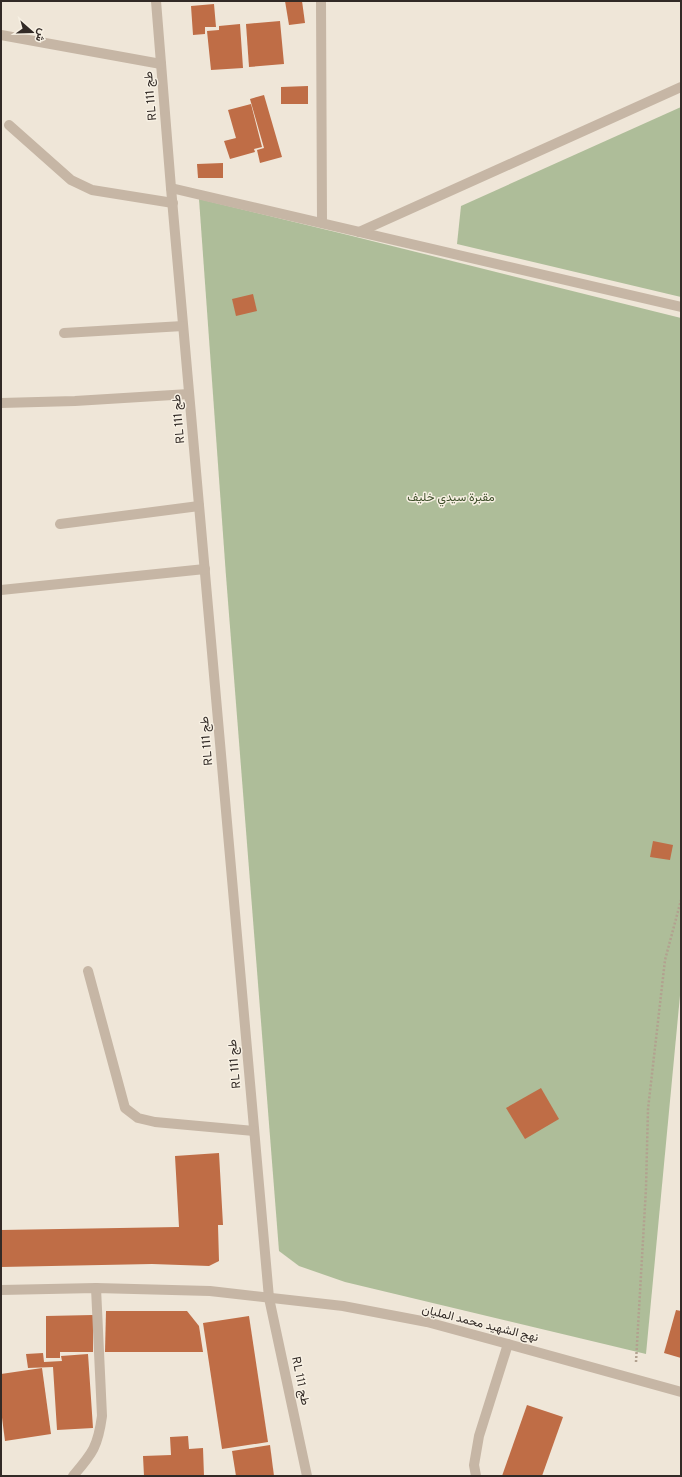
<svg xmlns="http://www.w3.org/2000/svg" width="682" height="1477" viewBox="0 0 682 1477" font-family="Overpass,Vazirmatn,sans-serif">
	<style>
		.green { fill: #aebd99 }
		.building { fill: #bf6d46 }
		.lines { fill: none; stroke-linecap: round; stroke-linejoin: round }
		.path { stroke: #b2a18f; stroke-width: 2.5; stroke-dasharray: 2 2; stroke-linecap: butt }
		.minor { stroke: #c6b6a5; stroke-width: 10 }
		.labels { text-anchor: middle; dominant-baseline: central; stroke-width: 3; stroke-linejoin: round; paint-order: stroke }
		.street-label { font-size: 12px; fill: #322a26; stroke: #f7f0e3 }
		.park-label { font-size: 12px; fill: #3f4f2b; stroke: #f7f0e3 }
	</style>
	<rect width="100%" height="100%" fill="#efe6d8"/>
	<g class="green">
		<path d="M681,107V297L457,244L461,206Z"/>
		<path d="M199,199L348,235L681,318V985L646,1354L345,1282L299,1266L279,1251L226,576Z"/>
	</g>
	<g class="building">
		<path d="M285,1H302L305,23L289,25Z"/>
		<path d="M214,4L216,27H205V34L193,35L191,6Z"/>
		<path d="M280,21L284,64L249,67L246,24Z"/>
		<path d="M240,24L243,68L211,70L207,31L219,30V26Z"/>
		<path d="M308,86V104H281V87Z"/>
		<path d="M264,95L282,157L260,163L257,150L264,148L250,99Z"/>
		<path d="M251,104L262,147L254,149L255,152L230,159L224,141L236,138L228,110Z"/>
		<path d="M223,163V178H198L197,164Z"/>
		<path d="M253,294L257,311L236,316L232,299Z"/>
		<path d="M653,841L673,845L670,860L650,857Z"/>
		<path d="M541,1088L559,1119L525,1139L506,1108Z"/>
		<path d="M219,1153L223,1225H218L219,1261L209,1266L152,1264L1,1267V1230L179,1227L175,1156Z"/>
		<path d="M676,1310L681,1311V1358L664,1353Z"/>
		<path d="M106,1311H187L199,1326L203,1352H105Z"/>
		<path d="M93,1315V1352H60V1358H46V1316Z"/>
		<path d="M249,1316L268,1442L222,1449L203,1323Z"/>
		<path d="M43,1353L44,1362L62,1361L61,1356L88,1354L93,1428L57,1430L53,1367L28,1368L26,1354Z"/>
		<path d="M42,1368L51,1434L5,1441L1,1410V1374Z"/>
		<path d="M527,1405L563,1417L542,1476H502Z"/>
		<path d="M188,1436L189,1449L203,1448L204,1476H144L143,1456L171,1455L170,1437Z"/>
		<path d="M270,1445L274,1476H236L232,1451Z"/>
	</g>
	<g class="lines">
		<path class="path" d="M636,1362L646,1188L648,1109L665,960L681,900"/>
		<g class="minor">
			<path d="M156,1L171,188L269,1298L307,1476"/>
			<path d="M321,1L322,222"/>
			<path d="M1,35L161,64"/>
			<path d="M9,125L71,180L92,190L173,203"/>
			<path d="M171,188L681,307"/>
			<path d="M359,232L681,87"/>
			<path d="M64,333L183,326"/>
			<path d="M1,403L75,401L189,394"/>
			<path d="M60,524L199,506"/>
			<path d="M1,590L205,569"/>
			<path d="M88,971L125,1108L138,1118L155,1122L254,1131"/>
			<path d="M1,1290L96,1288L210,1291L343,1306L427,1322L508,1344L681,1392"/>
			<path d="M73,1476C93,1453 98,1446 102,1416L96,1288"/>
			<path d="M476,1476L474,1465L479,1436L508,1344"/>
		</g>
	</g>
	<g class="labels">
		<g class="street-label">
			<text transform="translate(151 96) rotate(-95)">RL طج 111</text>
			<text transform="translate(179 419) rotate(-95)">RL طج 111</text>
			<text transform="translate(207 741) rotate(-95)">RL طج 111</text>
			<text transform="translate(235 1064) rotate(-95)">RL طج 111</text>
			<text transform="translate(480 1324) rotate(14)">نهج الشهيد محمد المليان</text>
			<text transform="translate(300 1381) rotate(78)">RL طج 111</text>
		</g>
		<g class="park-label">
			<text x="451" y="498">مقبرة سيدي خليف</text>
		</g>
	</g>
	<rect width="682" height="1477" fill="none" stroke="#322a26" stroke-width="4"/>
	<g transform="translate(32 32) rotate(110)" stroke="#f7f0e3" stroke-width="3" paint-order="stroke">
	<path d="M0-3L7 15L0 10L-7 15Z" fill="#322a26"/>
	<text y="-6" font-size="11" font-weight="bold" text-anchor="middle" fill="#322a26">ش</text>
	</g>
</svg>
